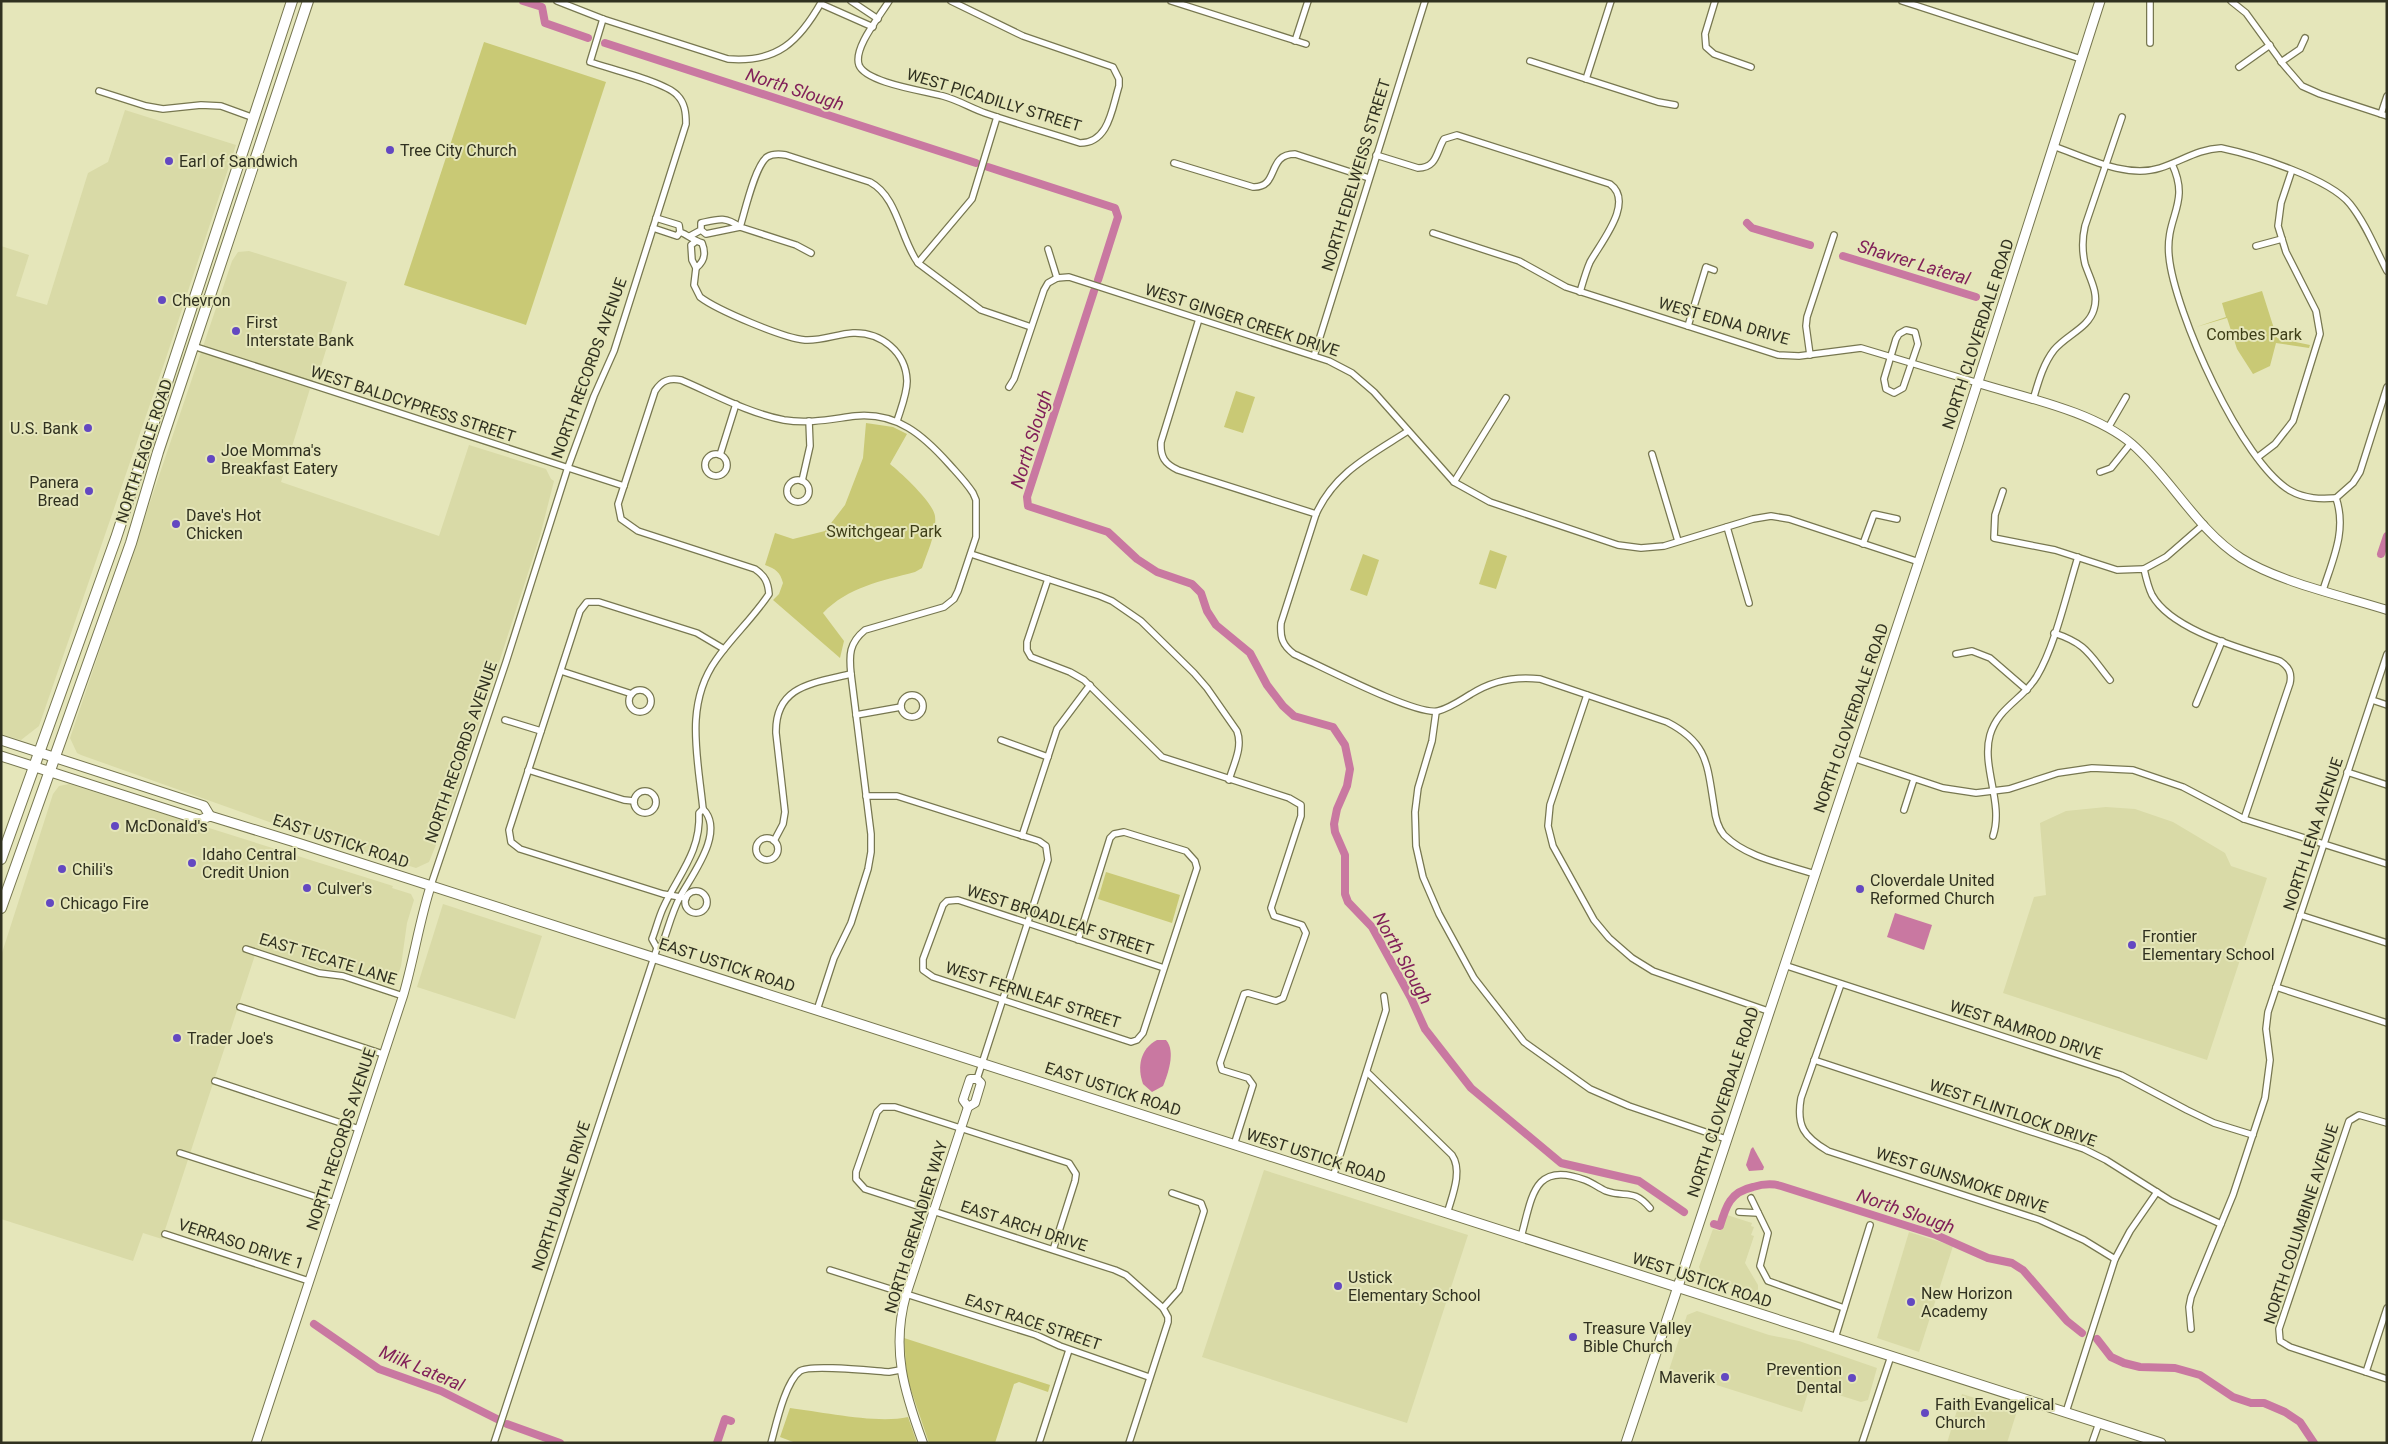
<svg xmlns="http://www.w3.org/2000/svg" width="2388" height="1444" viewBox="0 0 2388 1444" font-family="Roboto,sans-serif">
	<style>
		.built { fill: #d9daa7 }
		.green { fill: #c9c975 }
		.water { fill: #c978a1 }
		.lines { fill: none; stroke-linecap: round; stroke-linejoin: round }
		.canal { stroke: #c978a1; stroke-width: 8 }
		.minor-casing { stroke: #777750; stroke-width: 8 }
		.tertiary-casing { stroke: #777750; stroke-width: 10 }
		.secondary-casing { stroke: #777750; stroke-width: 11 }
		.trunk-casing { stroke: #777750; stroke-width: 12 }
		.minor { stroke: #fff; stroke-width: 5.5 }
		.tertiary { stroke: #fff; stroke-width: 8 }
		.secondary { stroke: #fff; stroke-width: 9 }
		.trunk { stroke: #fff; stroke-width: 10 }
		.poi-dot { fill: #6348c1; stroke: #e5e6ba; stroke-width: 2 }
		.labels { text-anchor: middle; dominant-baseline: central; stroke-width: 4; stroke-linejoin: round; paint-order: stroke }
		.street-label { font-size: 16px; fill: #303120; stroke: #e5e6ba }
		.poi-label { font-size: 16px; fill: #303120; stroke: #e5e6ba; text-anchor: start }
		.park-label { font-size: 16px; fill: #3e3e17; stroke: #e5e6ba }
		.water-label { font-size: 18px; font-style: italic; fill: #812059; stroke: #e5e6ba }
	</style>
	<rect width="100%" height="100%" fill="#e5e6ba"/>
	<g class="built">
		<path d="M125,110L236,145L167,355L39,726L21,740L1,734V246L29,255L16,296L47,305L88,173L108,162Z"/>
		<path d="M249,251L347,282L317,379H313L281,482L439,536L469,445L546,469L551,479L554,481L540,536L455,798L429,862L416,868L272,823L81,755L77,753L70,738L232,261L238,252Z"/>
		<path d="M69,784L393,886L392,888L411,894L414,900L407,923L401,966L395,984L391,986L344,971L323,969L257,949L162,1239L143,1233L133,1261L1,1219V956L53,794L59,786Z"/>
		<path d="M2106,807L2135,809L2173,822L2225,853L2231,866L2267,878L2207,1060L2003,993L2034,897L2046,895L2040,823L2066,811Z"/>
		<path d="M443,904L542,936L515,1019L417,987Z"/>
		<path d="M1264,1170L1468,1235L1407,1423L1202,1357Z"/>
		<path d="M1727,1215L1752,1223L1751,1226L1754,1227L1751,1235L1754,1236L1745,1263L1758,1285V1296L1704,1279L1699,1267L1713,1229L1720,1231Z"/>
		<path d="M1909,1232L1953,1246L1919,1352L1877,1338Z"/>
		<path d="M1697,1311L1769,1335L1799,1341L1877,1368L1868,1400L1861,1402L1810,1386L1802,1412L1669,1370L1687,1315Z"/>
		<path d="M1962,1394L2017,1411L2007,1443H1947Z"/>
	</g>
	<g class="green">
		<path d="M484,42L606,82L526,325L404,285Z"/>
		<path d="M2262,291L2277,338L2310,345L2309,348L2276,343L2270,366L2253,374L2237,349L2227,318L2196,327L2226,317L2222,303Z"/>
		<path d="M1236,391L1255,397L1243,433L1224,427Z"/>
		<path d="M866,423L893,427L907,434L890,464C901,473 933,502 935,516C937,532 927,553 922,568L915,572C881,581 848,587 823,613L844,641L840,658L773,600L779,594L783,583C780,572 776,569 765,565L775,533L793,539L825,531L845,505L863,458Z"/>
		<path d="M1490,550L1507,556L1496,589L1479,584Z"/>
		<path d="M1363,554L1379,560L1367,596L1350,590Z"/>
		<path d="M1106,872L1180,895L1172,923L1098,899Z"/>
		<path d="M904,1338L1050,1385L1048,1392L1019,1382L1014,1384L995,1443H929L907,1378Z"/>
		<path d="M790,1408C823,1412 877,1424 908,1417L917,1443H796L780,1437Z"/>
	</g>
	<g class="water">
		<path d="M1895,913L1932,925L1924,950L1887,937Z"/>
		<path d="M1157,1040H1166C1176,1051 1168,1074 1163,1086L1152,1092L1143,1084C1137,1067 1140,1049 1157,1040Z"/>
		<path d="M1753,1147L1764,1167L1763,1170L1749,1171L1746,1165L1751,1149Z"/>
	</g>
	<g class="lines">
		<g class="canal">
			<path d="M523,1L542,7L545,23L588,38"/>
			<path d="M605,43L976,163"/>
			<path d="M988,167L1115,208L1118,217L1098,280"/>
			<path d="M1747,223L1752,228L1810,245"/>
			<path d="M1843,256L1976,297"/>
			<path d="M1094,291L1027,497L1028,506L1108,532L1137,559L1157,572L1192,584L1201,593L1207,611L1216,625L1250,653L1267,685L1283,706L1294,716L1333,727L1345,745L1350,769L1347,786L1337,809L1334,824L1335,832L1345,855V894L1348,902L1372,927L1411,998L1425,1029L1471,1088L1561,1163L1639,1181L1684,1212"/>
			<path d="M2381,554L2387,536"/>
			<path d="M1714,1224L1720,1226C1726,1206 1730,1192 1753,1187C1763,1184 1771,1183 1781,1186L1936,1235L1988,1258L2012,1263L2023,1270L2067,1321L2082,1333"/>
			<path d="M314,1324L379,1369L441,1391L497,1419"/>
			<path d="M2097,1339L2111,1357L2124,1363L2140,1367L2175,1368L2200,1375L2233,1397L2251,1403H2264L2285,1412L2300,1422L2314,1443"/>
			<path d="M507,1424L560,1443"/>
			<path d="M717,1443L725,1419L731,1421"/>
		</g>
		<g class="minor-casing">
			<g id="minor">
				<path d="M557,1L603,19L728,59C777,63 799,42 822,1"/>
				<path d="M851,1L878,19"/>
				<path d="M889,1C880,16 853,48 859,65C866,83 925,91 943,96C958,100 971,108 985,113C1017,124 1049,133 1080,143C1109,143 1112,108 1119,86V79L1113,67L1023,36L951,1"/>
				<path d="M1171,1L1306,44"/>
				<path d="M1715,1L1705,34L1706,47L1714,54L1751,67"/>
				<path d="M1902,1L2081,59"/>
				<path d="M2231,1L2246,13L2283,64L2302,86L2320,94L2387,116"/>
				<path d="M821,4L873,27"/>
				<path d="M1295,41L1308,1"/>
				<path d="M2150,43V1"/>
				<path d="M1530,61L1658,102L1675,105"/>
				<path d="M2281,62L2300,49L2305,38"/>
				<path d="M2239,67L2270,45"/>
				<path d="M1586,79L1611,1"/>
				<path d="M99,91L146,106L163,109L201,105L221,106L254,118"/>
				<path d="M2381,114L2387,96"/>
				<path d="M2053,146C2085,157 2126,179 2160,168C2182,161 2198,149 2221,148C2254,155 2329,178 2350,204C2366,224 2375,248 2387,271"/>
				<path d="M1376,155L1418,168C1437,168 1436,152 1444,139L1457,135L1610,184C1635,202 1601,242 1590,262C1586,271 1583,282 1580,292"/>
				<path d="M1174,163L1253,187C1280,188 1266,154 1295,154L1369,178"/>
				<path d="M2172,164C2191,204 2165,216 2169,256C2174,311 2242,464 2291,491C2305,499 2321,499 2336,498"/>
				<path d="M656,218L679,225L680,232C688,235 694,241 702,243C706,253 705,261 696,268L692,260L691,245L695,242"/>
				<path d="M653,228L677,236L680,232"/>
				<path d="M1433,233L1519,261L1566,287L1778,355L1799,356L1861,348L1978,383"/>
				<path d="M690,236L701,230V223C718,219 725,216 740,227L706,234L701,230"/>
				<path d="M2256,246L2282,239"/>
				<path d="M1048,249L1057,278"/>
				<path d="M811,253L796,245L740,227C745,211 755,166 767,157C772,154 780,154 786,155L870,182C898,197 900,238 918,263L981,310L1031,327"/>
				<path d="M918,263L972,199L997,117"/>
				<path d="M696,268L694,285L700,297C717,310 783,338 805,340C822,341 837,334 853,333C881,332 906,352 907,381C907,394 901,408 897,421"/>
				<path d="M1057,278L1069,277L1329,361L1352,373L1374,392L1454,482L1490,502L1618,545L1641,548L1664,546L1753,519L1771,516L1789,519L1919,562"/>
				<path d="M1199,319L1161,442C1160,457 1165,464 1178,470L1316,514"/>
				<path d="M1688,326L1706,267L1714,270"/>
				<path d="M1906,330L1915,332L1918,344L1903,388L1894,393L1886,389L1884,379L1896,339L1899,334Z"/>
				<path d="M193,346L624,486"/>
				<path d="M1810,355L1806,326L1807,317L1834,235"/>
				<path d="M1314,356L1425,1"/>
				<path d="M1009,387L1014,379L1044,290L1048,283L1057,278"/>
				<path d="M2033,400C2038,383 2043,364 2054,350C2066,335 2089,328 2094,309C2099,293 2090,279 2085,264C2082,251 2082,239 2085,226L2122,117"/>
				<path d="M2108,428L2126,397"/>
				<path d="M1408,431C1371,455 1335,472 1316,514L1281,623C1280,637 1282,645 1294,654C1319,665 1416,716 1438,711C1450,708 1461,700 1471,694C1493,680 1515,676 1540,679L1667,722C1708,743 1707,764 1714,806C1715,816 1718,828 1724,835C1747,858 1785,864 1815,874"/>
				<path d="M1652,454L1678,541"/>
				<circle cx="716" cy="465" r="11"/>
				<path d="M720,455L736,404"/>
				<path d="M2258,457L2275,444L2293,421L2320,334L2316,311L2286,252L2278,226L2281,203L2292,170"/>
				<path d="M2100,472L2111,468L2131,443"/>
				<circle cx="798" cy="491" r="11"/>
				<path d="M802,481L810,446L809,421"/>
				<path d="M1454,482L1506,398"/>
				<path d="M2003,491L1995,515L1994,538L2055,550L2117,570L2144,569C2146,578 2148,587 2152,595C2172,631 2244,649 2280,661C2289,667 2292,673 2290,683L2244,819"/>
				<path d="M2336,498L2353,483L2360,472L2387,387"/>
				<path d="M1727,527L1749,603"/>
				<path d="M1863,544L1874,514L1897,519"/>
				<path d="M971,554L1100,596L1112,601L1141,621L1194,673L1207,688L1237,731C1243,747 1234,763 1229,780"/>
				<path d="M2144,569L2166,557L2204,524"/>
				<path d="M1048,579L1027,642V650L1031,657L1070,672L1084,680L1162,757L1289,798L1301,805V816L1271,908L1274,916L1302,925L1306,933L1283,998L1276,1001L1248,993L1244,994L1220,1063L1222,1070L1248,1078L1253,1085L1234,1145"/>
				<path d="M2323,590C2333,559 2347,530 2336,498"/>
				<path d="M2054,633C2087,644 2089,654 2110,680"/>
				<path d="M1956,654L1972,651L1990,658L2027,690"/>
				<path d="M561,671L632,694"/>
				<circle cx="640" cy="701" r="11"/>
				<path d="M1587,695L1550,805L1548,826L1553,846L1594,920L1609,938L1632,958L1653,971L1768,1011"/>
				<circle cx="912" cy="706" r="11"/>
				<path d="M2372,700L2387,705"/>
				<path d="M2196,704L2222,641"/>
				<path d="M1436,712L1432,741L1418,788L1415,812L1416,846L1423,877L1439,914L1474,978L1524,1042L1590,1089L1629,1106L1726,1139"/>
				<path d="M856,715L901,707"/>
				<path d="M505,720L541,731"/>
				<path d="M1001,740L1048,757"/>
				<path d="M1853,758L1943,788L1976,793L2009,789L2058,773L2092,768L2133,770L2183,787L2244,819L2387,864"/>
				<path d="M528,770L624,800L634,801"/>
				<path d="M2347,772L2387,785"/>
				<circle cx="645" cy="802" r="11"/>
				<path d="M866,796H897L1039,841L1046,846L1048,860L977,1079"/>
				<path d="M703,809C698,758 684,705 716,660C732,637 753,618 769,594C768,582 765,576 755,569L638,531L621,519L618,504L655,391C662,380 669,378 681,380C714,394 748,413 784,420C809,424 831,419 855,416C897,412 923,435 949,464C957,473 966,482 973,493L976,500V537L958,591L954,599L944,607L865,630C849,643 849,655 851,674L871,834V852L868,869L851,923L834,958L817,1010"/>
				<path d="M703,809C726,832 691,876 680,897C672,912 668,929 662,945L657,948L652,939C656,929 659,916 664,906C679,874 701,851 699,813Z"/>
				<path d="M1904,810L1914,779"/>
				<path d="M1022,836L1057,729L1090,685"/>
				<path d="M1993,836C2004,803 1981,767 1990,735C1998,707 2024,699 2037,676C2055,646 2067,592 2078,557"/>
				<circle cx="767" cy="849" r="11"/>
				<path d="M774,841L783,824L785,812L776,733C775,685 814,683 851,674"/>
				<path d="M431,885L506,662L568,467L594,396L614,351L686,124C686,113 685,103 677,95C665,82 610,69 590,62L603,19"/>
				<circle cx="696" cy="902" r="11"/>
				<path d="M686,898L663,894L520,849L511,842L509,830L580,611L587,602H599L697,633L724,649"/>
				<path d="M2300,915L2387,943"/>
				<path d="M1078,940L1110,838L1114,834L1124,832L1186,851L1195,861L1197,868L1143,1033L1137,1040L1131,1042L933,977L923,970V959L943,905L947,901L958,900L1164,968"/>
				<path d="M246,949L319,973L343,976L403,996"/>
				<path d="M1784,965L2121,1075L2187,1110L2214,1123L2253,1135"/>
				<path d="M1841,984L1801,1098C1796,1126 1804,1137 1828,1151L2040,1220L2084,1240L2115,1259"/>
				<path d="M2276,987L2387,1023"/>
				<path d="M240,1007L383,1054"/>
				<path d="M1814,1060L2084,1149L2106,1160L2171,1201L2221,1224"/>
				<path d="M1367,1072L1452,1155C1463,1171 1452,1196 1447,1214"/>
				<path d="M215,1081L359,1129"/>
				<path d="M2387,1123L2359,1115L2349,1121L2279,1329L2280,1341L2290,1347L2387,1379"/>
				<path d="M180,1153L335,1203"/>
				<path d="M1333,1177L1386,1010L1384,996"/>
				<path d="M1751,1198L1768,1233L1760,1266L1768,1281L1844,1308"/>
				<path d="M1739,1212L1758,1213"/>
				<path d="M165,1234L309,1281"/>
				<path d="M1521,1237C1532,1198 1533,1160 1585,1180C1593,1183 1599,1188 1606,1191C1626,1198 1633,1188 1650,1208"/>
				<path d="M1053,1250L1075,1181L1076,1174L1069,1163L895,1107H882L877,1112L856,1172V1179L865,1189L1115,1270L1126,1275L1163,1308L1168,1317V1322L1129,1443"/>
				<path d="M830,1270L1036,1335L1060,1346L1149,1377"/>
				<path d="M1163,1308L1179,1290L1204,1211L1201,1203L1172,1193"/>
				<path d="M2191,1329L2189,1307L2191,1297L2233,1195L2265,1098L2270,1060L2266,1029L2268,1012L2387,654"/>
				<path d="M1835,1338L1870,1225"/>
				<path d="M2366,1372L2387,1308"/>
				<path d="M2066,1412L2115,1259L2130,1231L2157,1192"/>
				<path d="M494,1443L657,948"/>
				<path d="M771,1443C776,1425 785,1382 800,1371C810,1364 873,1371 889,1372L900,1370"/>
				<path d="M1039,1443L1069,1350"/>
				<path d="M1862,1443L1891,1356"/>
				<path d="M2092,1443L2099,1423"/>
			</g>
		</g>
		<g class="tertiary-casing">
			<g id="tertiary">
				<path d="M1978,383C2026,398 2093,411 2132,444C2171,478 2197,530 2241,558C2279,582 2343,596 2387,610"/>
				<path d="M970,1079H977L981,1083L975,1103L968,1107L963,1100Z"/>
				<path d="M256,1443L403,996C414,959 419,922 431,885"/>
				<path d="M923,1443C904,1391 891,1349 906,1295L968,1107"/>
			</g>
		</g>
		<g class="secondary-casing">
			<g id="secondary">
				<path d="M1,740L204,806L210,816"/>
				<path d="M1,756L200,820L210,816L301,844L2161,1443"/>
				<path d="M1626,1443L1958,444L2100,1"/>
			</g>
		</g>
		<g class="trunk-casing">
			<g id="trunk">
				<path d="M1,859L116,538L292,1"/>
				<path d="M1,908L131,543L158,452L308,1"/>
			</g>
		</g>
		<use href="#minor" class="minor"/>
		<use href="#tertiary" class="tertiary"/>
		<use href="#secondary" class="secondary"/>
		<use href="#trunk" class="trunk"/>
	</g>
	<g class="poi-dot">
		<circle cx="390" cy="150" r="5"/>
		<circle cx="169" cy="161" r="5"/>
		<circle cx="162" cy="300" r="5"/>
		<circle cx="236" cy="331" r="5"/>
		<circle cx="88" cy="428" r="5"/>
		<circle cx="211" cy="459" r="5"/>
		<circle cx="89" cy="491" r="5"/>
		<circle cx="176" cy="524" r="5"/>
		<circle cx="115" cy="826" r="5"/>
		<circle cx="192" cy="863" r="5"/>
		<circle cx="62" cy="869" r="5"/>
		<circle cx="307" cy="888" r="5"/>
		<circle cx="1860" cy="889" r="5"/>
		<circle cx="50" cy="903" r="5"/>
		<circle cx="2132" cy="945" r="5"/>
		<circle cx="177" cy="1038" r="5"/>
		<circle cx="1338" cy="1286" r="5"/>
		<circle cx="1911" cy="1302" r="5"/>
		<circle cx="1573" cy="1337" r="5"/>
		<circle cx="1725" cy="1377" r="5"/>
		<circle cx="1852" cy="1378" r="5"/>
		<circle cx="1925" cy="1413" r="5"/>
	</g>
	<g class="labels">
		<g class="street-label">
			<text transform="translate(994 100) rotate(17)">WEST PICADILLY STREET</text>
			<text transform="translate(1356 175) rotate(-73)">NORTH EDELWEISS STREET</text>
			<text transform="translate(1242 320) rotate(18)">WEST GINGER CREEK DRIVE</text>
			<text transform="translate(1724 321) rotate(16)">WEST EDNA DRIVE</text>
			<text transform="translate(1978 334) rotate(-72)">NORTH CLOVERDALE ROAD</text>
			<text transform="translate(589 368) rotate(-70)">NORTH RECORDS AVENUE</text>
			<text transform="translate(413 404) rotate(18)">WEST BALDCYPRESS STREET</text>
			<text transform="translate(144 451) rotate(-72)">NORTH EAGLE ROAD</text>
			<text transform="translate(1851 718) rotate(-71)">NORTH CLOVERDALE ROAD</text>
			<text transform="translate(461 752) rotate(-71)">NORTH RECORDS AVENUE</text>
			<text transform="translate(2313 834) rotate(-72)">NORTH LENA AVENUE</text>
			<text transform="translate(341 841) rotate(18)">EAST USTICK ROAD</text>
			<text transform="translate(1060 920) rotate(18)">WEST BROADLEAF STREET</text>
			<text transform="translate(328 959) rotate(17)">EAST TECATE LANE</text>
			<text transform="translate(727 965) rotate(18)">EAST USTICK ROAD</text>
			<text transform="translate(1033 995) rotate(18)">WEST FERNLEAF STREET</text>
			<text transform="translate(2026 1030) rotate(18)">WEST RAMROD DRIVE</text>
			<text transform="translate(1113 1089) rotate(18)">EAST USTICK ROAD</text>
			<text transform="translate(1723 1102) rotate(-72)">NORTH CLOVERDALE ROAD</text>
			<text transform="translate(2013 1113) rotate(19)">WEST FLINTLOCK DRIVE</text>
			<text transform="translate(341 1139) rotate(-72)">NORTH RECORDS AVENUE</text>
			<text transform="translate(1316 1156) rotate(18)">WEST USTICK ROAD</text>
			<text transform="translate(1962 1180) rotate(18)">WEST GUNSMOKE DRIVE</text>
			<text transform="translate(561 1196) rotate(-72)">NORTH DUANE DRIVE</text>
			<text transform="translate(2301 1224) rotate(-72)">NORTH COLUMBINE AVENUE</text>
			<text transform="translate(1024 1226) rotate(18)">EAST ARCH DRIVE</text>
			<text transform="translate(916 1227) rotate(-73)">NORTH GRENADIER WAY</text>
			<text transform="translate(241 1244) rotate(18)">VERRASO DRIVE 1</text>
			<text transform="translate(1702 1280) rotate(18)">WEST USTICK ROAD</text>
			<text transform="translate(1033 1322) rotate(19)">EAST RACE STREET</text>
		</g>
		<g class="poi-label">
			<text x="400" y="150">Tree City Church</text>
			<text x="179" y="161">Earl of Sandwich</text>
			<text x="172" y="300">Chevron</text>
			<text x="246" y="322">First<tspan x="246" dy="18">Interstate Bank</tspan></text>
			<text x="78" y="428" text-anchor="end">U.S. Bank</text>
			<text x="221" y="450">Joe Momma's<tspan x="221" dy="18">Breakfast Eatery</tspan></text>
			<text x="79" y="482" text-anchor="end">Panera<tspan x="79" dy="18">Bread</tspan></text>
			<text x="186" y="515">Dave's Hot<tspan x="186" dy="18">Chicken</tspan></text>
			<text x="125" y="826">McDonald's</text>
			<text x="202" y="854">Idaho Central<tspan x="202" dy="18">Credit Union</tspan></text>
			<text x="72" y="869">Chili's</text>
			<text x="1870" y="880">Cloverdale United<tspan x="1870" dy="18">Reformed Church</tspan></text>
			<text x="317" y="888">Culver's</text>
			<text x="60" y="903">Chicago Fire</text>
			<text x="2142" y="936">Frontier<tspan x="2142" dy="18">Elementary School</tspan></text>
			<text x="187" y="1038">Trader Joe's</text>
			<text x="1348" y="1277">Ustick<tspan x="1348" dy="18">Elementary School</tspan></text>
			<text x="1921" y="1293">New Horizon<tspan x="1921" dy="18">Academy</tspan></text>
			<text x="1583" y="1328">Treasure Valley<tspan x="1583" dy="18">Bible Church</tspan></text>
			<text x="1842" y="1369" text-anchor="end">Prevention<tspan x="1842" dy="18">Dental</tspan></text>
			<text x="1715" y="1377" text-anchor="end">Maverik</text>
			<text x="1935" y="1404">Faith Evangelical<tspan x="1935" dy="18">Church</tspan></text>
		</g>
		<g class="park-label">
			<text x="2254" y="334">Combes Park</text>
			<text x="884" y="531">Switchgear Park</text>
		</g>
		<g class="water-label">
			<text transform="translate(795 89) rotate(18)">North Slough</text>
			<text transform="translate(1914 262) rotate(17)">Shavrer Lateral</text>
			<text transform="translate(1031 439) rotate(-73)">North Slough</text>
			<text transform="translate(1403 958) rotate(61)">North Slough</text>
			<text transform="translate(1906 1211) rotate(19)">North Slough</text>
			<text transform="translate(422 1368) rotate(23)">Milk Lateral</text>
		</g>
	</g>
	<rect width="2388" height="1444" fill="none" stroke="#303120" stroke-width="5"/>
</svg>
